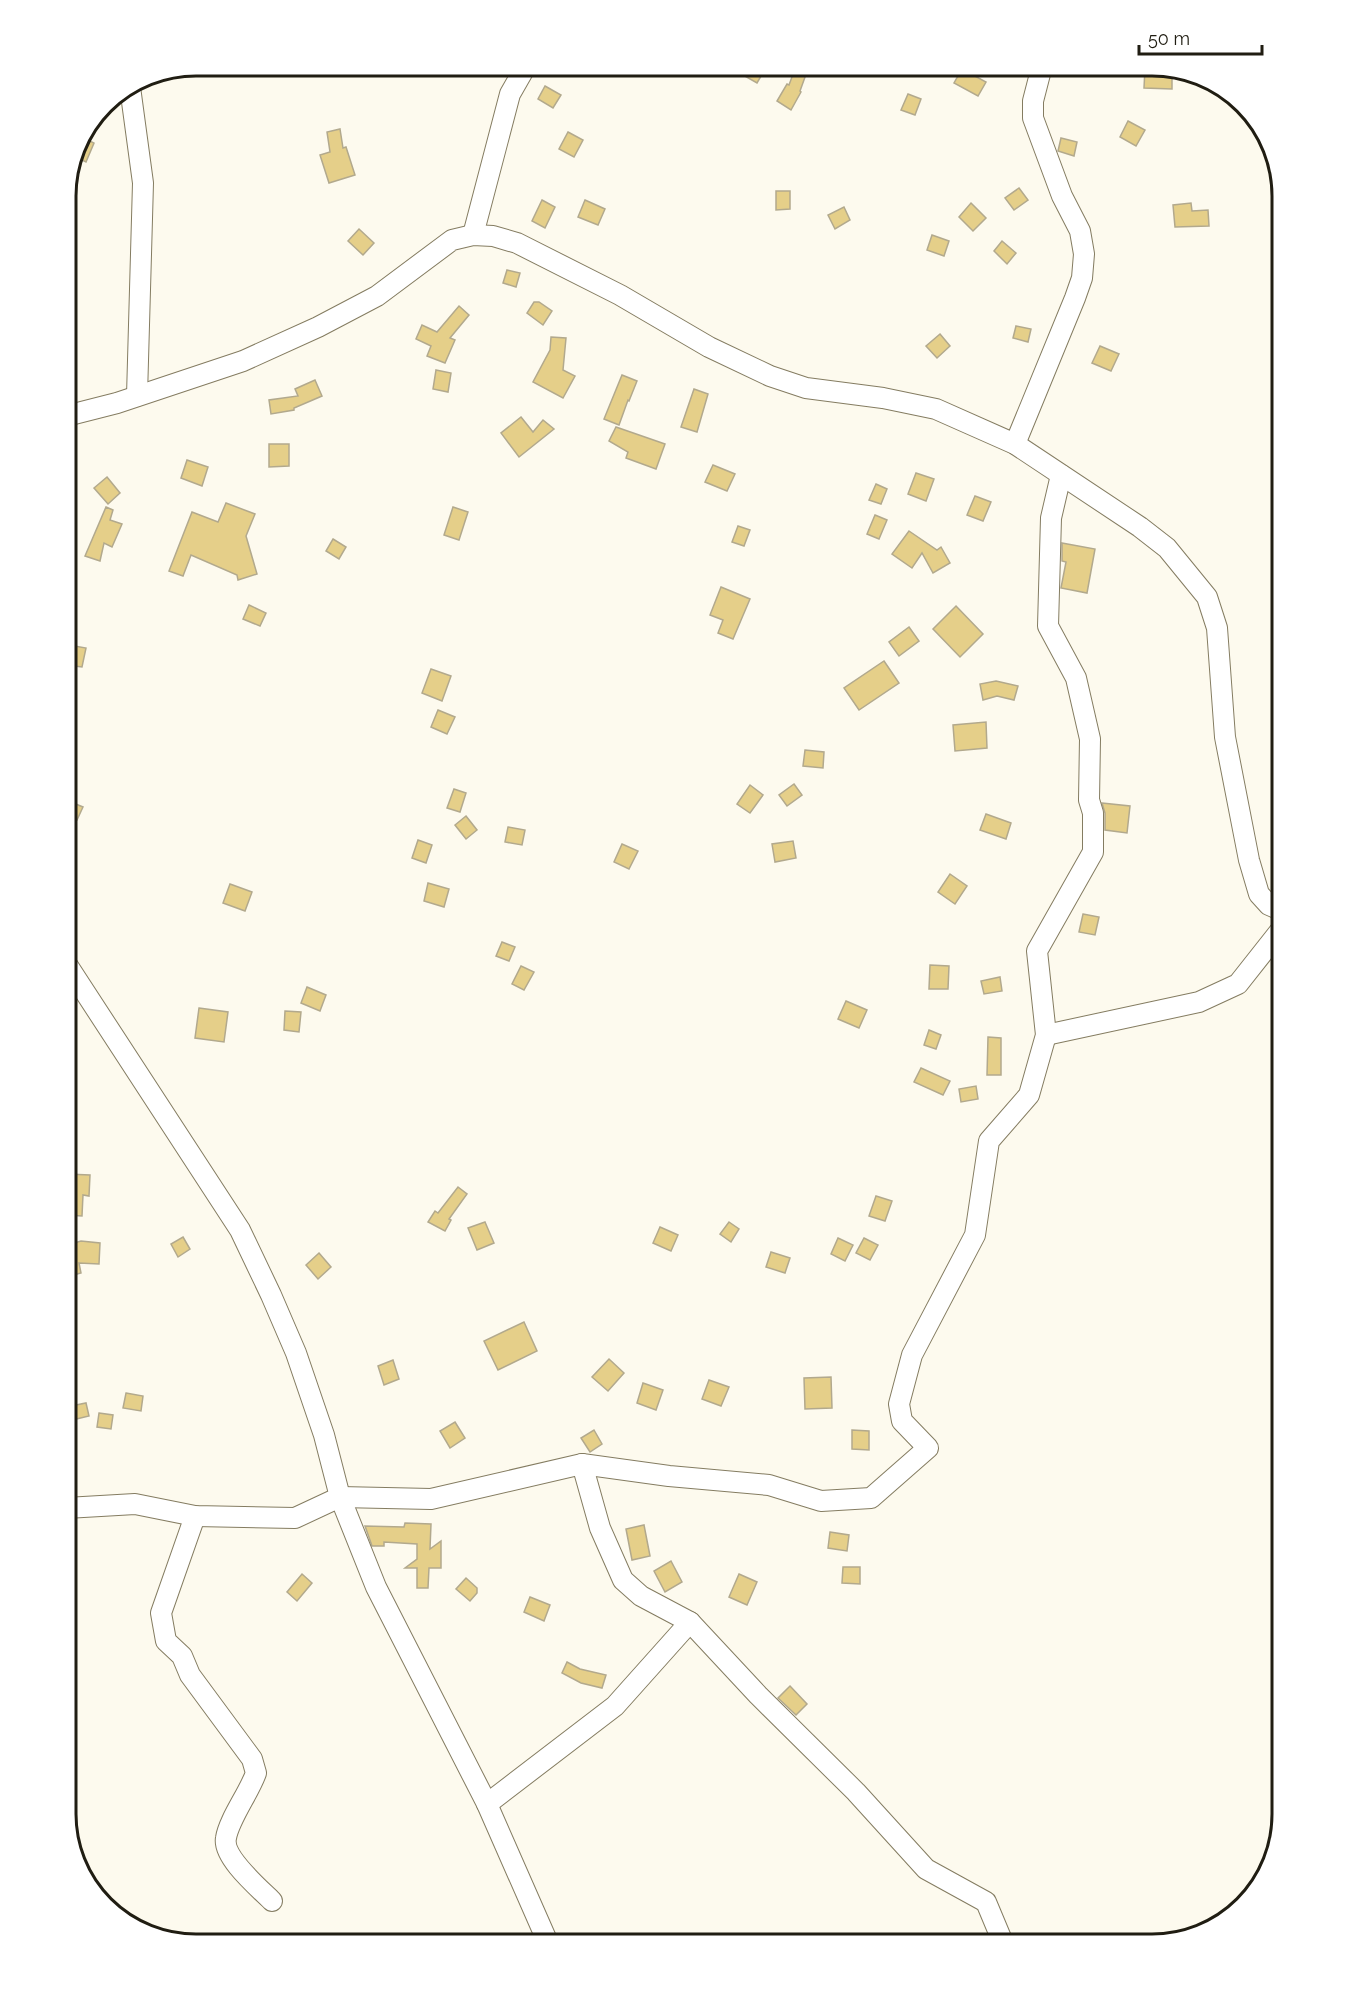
<svg xmlns="http://www.w3.org/2000/svg" width="1349" height="2011" viewBox="0 0 1349 2011" font-family="Raleway,sans-serif">
	<style>
		.building { fill: #e5cf89; stroke: #b2a98d; stroke-width: 1.5 }
		.lines { fill: none; stroke-linecap: round; stroke-linejoin: round }
		.street-casing { stroke: #847c61; stroke-width: 22 }
		.street { stroke: #fff; stroke-width: 20 }
		.rim { fill: none; stroke: #201d12; stroke-width: 3 }
	</style>
	<rect width="100%" height="100%" fill="#fdfaee"/>
	<g class="building">
		<path d="M749,66H755L764,71L757,83L743,75Z"/>
		<path d="M796,66H809L800,91L801,92L791,110L777,101L787,84L789,85Z"/>
		<path d="M1145,68L1172,70V89L1144,88Z"/>
		<path d="M962,69L986,82L978,96L954,83Z"/>
		<path d="M545,86L561,95L553,108L538,99Z"/>
		<path d="M908,94L921,99L915,115L901,110Z"/>
		<path d="M1128,121L1145,130L1136,146L1120,137Z"/>
		<path d="M340,129L343,148L346,147L355,175L329,183L320,155L330,152L327,132Z"/>
		<path d="M568,132L583,140L574,157L559,149Z"/>
		<path d="M82,137L94,143L86,162L74,156L76,146Z"/>
		<path d="M1061,138L1077,142L1074,156L1058,151Z"/>
		<path d="M1019,188L1028,200L1014,210L1005,198Z"/>
		<path d="M776,191H790V209L776,210Z"/>
		<path d="M542,200L555,207L545,228L532,221Z"/>
		<path d="M585,200L605,209L598,225L578,217Z"/>
		<path d="M971,203L986,218L973,231L959,217Z"/>
		<path d="M1191,203L1192,211L1208,210L1209,226L1175,227L1173,205Z"/>
		<path d="M844,207L850,220L835,229L828,215Z"/>
		<path d="M359,229L374,243L363,255L348,241Z"/>
		<path d="M932,235L949,241L944,256L927,250Z"/>
		<path d="M1002,241L1016,253L1007,264L994,251Z"/>
		<path d="M507,270L520,273L516,287L503,283Z"/>
		<path d="M534,302H539L552,311L543,325L527,313Z"/>
		<path d="M459,306L469,315L450,338L455,340L445,363L427,356L431,346L416,339L422,325L437,332Z"/>
		<path d="M1016,326L1031,329L1028,342L1013,338Z"/>
		<path d="M940,334L950,346L937,358L926,346Z"/>
		<path d="M551,337L566,338L563,370L575,376L563,398L533,382L550,350Z"/>
		<path d="M1100,346L1119,354L1111,371L1092,363Z"/>
		<path d="M436,370L451,373L448,392L433,389Z"/>
		<path d="M622,375L637,381L629,401L628,400L619,425L604,419Z"/>
		<path d="M315,380L322,396L294,408V410L271,414L269,400L298,396L295,389Z"/>
		<path d="M694,389L708,394L697,432L681,427Z"/>
		<path d="M521,417L533,432L543,420L554,429L519,457L501,433Z"/>
		<path d="M616,427L665,444L656,469L626,458L628,452L609,441Z"/>
		<path d="M269,444H289V466L269,467Z"/>
		<path d="M187,460L208,467L202,486L181,478Z"/>
		<path d="M713,465L735,474L727,491L705,482Z"/>
		<path d="M916,473L934,479L926,501L908,494Z"/>
		<path d="M107,477L120,493L108,504L94,488Z"/>
		<path d="M876,484L887,489L881,504L869,500Z"/>
		<path d="M975,496L991,502L983,521L967,515Z"/>
		<path d="M226,503L255,514L246,536L257,574L238,580L237,575L191,555L183,576L169,571L192,512L218,522Z"/>
		<path d="M106,507L113,510L110,520L122,524L112,547L104,543L100,561L85,556Z"/>
		<path d="M453,507L468,512L459,540L444,535Z"/>
		<path d="M875,515L887,520L879,539L867,534Z"/>
		<path d="M738,526L750,530L744,546L732,542Z"/>
		<path d="M909,531L937,550L941,547L950,563L933,573L922,553L912,568L892,554Z"/>
		<path d="M333,539L346,547L339,559L326,551Z"/>
		<path d="M1062,543L1095,549L1087,593L1061,588L1066,562L1062,561Z"/>
		<path d="M721,587L750,599L733,639L718,633L723,620L710,615Z"/>
		<path d="M249,605L266,613L260,626L243,619Z"/>
		<path d="M956,606L983,634L960,657L933,629Z"/>
		<path d="M909,627L919,641L899,656L889,642Z"/>
		<path d="M69,645L86,648L82,667L66,665Z"/>
		<path d="M884,661L899,683L859,710L844,688Z"/>
		<path d="M431,669L451,676L442,701L422,693Z"/>
		<path d="M996,681L1018,686L1014,700L997,696L983,700L980,684Z"/>
		<path d="M438,710L455,717L447,734L431,727Z"/>
		<path d="M986,722L987,748L955,751L953,725Z"/>
		<path d="M805,750L824,752L823,768L803,766Z"/>
		<path d="M794,784L802,795L787,806L779,795Z"/>
		<path d="M750,785L763,795L750,813L737,804Z"/>
		<path d="M454,789L466,793L460,812L447,808Z"/>
		<path d="M66,800L83,807L77,820L66,815Z"/>
		<path d="M1102,803L1130,806L1127,833L1105,830V813Z"/>
		<path d="M986,814L1011,823L1006,839L980,830Z"/>
		<path d="M466,816L477,830L466,839L455,825Z"/>
		<path d="M508,827L525,830L522,845L505,842Z"/>
		<path d="M418,840L432,845L426,863L412,858Z"/>
		<path d="M793,841L796,858L775,862L772,844Z"/>
		<path d="M622,844L638,851L629,869L614,862Z"/>
		<path d="M950,874L967,886L955,904L938,892Z"/>
		<path d="M428,883L449,889L444,907L424,901Z"/>
		<path d="M230,884L252,892L245,911L223,903Z"/>
		<path d="M1083,914L1099,917L1095,935L1079,932Z"/>
		<path d="M502,942L515,947L509,961L496,956Z"/>
		<path d="M930,965L949,966L948,989H929Z"/>
		<path d="M521,966L534,972L524,990L512,984Z"/>
		<path d="M1000,977L1002,991L984,994L981,981Z"/>
		<path d="M307,987L326,995L320,1011L301,1003Z"/>
		<path d="M846,1001L867,1010L859,1028L838,1019Z"/>
		<path d="M199,1008L228,1012L224,1042L195,1038Z"/>
		<path d="M285,1011L301,1012L299,1032L284,1030Z"/>
		<path d="M929,1030L941,1035L936,1049L924,1045Z"/>
		<path d="M988,1037L1001,1038V1075H987Z"/>
		<path d="M921,1068L950,1081L943,1095L914,1082Z"/>
		<path d="M976,1086L978,1099L961,1102L959,1089Z"/>
		<path d="M66,1174L90,1175L89,1196L83,1195L82,1216L66,1215Z"/>
		<path d="M458,1187L467,1194L449,1219L451,1220L445,1231L428,1222L435,1211L438,1213Z"/>
		<path d="M876,1196L892,1201L885,1221L869,1216Z"/>
		<path d="M485,1222L494,1243L477,1250L468,1228Z"/>
		<path d="M729,1222L739,1229L731,1242L720,1234Z"/>
		<path d="M660,1227L678,1235L671,1251L653,1243Z"/>
		<path d="M71,1231L74,1243L81,1241L100,1243L99,1264L79,1263L81,1273L66,1277V1232Z"/>
		<path d="M183,1237L190,1249L178,1257L171,1244Z"/>
		<path d="M838,1238L853,1245L845,1261L831,1254Z"/>
		<path d="M864,1238L878,1245L870,1260L856,1253Z"/>
		<path d="M771,1252L790,1258L785,1273L766,1267Z"/>
		<path d="M319,1253L331,1267L318,1279L306,1265Z"/>
		<path d="M524,1322L537,1351L498,1370L484,1341Z"/>
		<path d="M609,1359L624,1373L608,1391L592,1377Z"/>
		<path d="M393,1360L399,1379L384,1385L378,1366Z"/>
		<path d="M831,1377L832,1408L805,1409L804,1378Z"/>
		<path d="M709,1380L729,1387L721,1406L702,1399Z"/>
		<path d="M643,1383L663,1390L656,1410L637,1403Z"/>
		<path d="M126,1393L143,1396L141,1411L123,1408Z"/>
		<path d="M86,1403L89,1416L68,1421L66,1407Z"/>
		<path d="M99,1413L113,1415L111,1429L97,1427Z"/>
		<path d="M455,1422L465,1438L450,1448L440,1431Z"/>
		<path d="M594,1430L602,1444L590,1452L581,1438Z"/>
		<path d="M852,1430L869,1431V1450L852,1449Z"/>
		<path d="M405,1523L431,1524L430,1549L441,1541V1568H429L428,1588H417V1568H405L417,1559V1544L384,1542V1546H372L365,1526L404,1527Z"/>
		<path d="M644,1525L650,1556L632,1560L626,1529Z"/>
		<path d="M830,1532L849,1535L847,1551L828,1548Z"/>
		<path d="M671,1561L682,1582L665,1592L654,1571Z"/>
		<path d="M843,1567H860V1584L842,1583Z"/>
		<path d="M302,1574L312,1583L297,1601L287,1592Z"/>
		<path d="M739,1574L757,1582L747,1605L729,1597Z"/>
		<path d="M466,1578L477,1588V1593L470,1601L456,1589Z"/>
		<path d="M530,1597L550,1605L544,1621L524,1612Z"/>
		<path d="M567,1662L580,1669L606,1675L602,1688L581,1683L562,1673Z"/>
		<path d="M790,1686L807,1704L796,1715L778,1698Z"/>
	</g>
	<g class="lines">
		<g class="street-casing">
			<g id="street">
				<path d="M130,87L143,183L137,396"/>
				<path d="M473,235L510,94L526,66"/>
				<path d="M66,416L117,403L243,361L318,327L377,296L452,240L473,235L493,236L517,243L620,295L709,347L770,376L806,388L883,398L936,409L1015,444L1140,527L1167,548L1207,597L1217,628L1225,737L1249,860L1259,894L1269,905L1283,911"/>
				<path d="M1015,444L1075,298L1082,278L1084,254L1080,231L1062,196L1033,118V101L1042,66"/>
				<path d="M66,963L240,1230L271,1295L296,1353L324,1435L340,1497L376,1587L487,1804L549,1945"/>
				<path d="M1046,1035L1199,1002L1238,984L1283,927"/>
				<path d="M582,1464L600,1528L623,1580L641,1596L690,1622L758,1695L856,1792L926,1869L986,1902L1004,1945"/>
				<path d="M66,1508L135,1504L195,1516L295,1518L340,1497L431,1499L582,1464L669,1476L769,1485L821,1501L871,1498L928,1448L902,1421L899,1404L912,1355L975,1235L989,1141L1029,1095L1046,1035L1037,951L1093,852V813L1089,800L1090,739L1076,678L1048,626L1051,518L1061,475"/>
				<path d="M195,1516L161,1613L166,1641L182,1656L190,1675L252,1759L256,1773C249,1793 229,1819 226,1838C222,1857 259,1888 272,1901"/>
				<path d="M487,1804L615,1706L690,1622"/>
			</g>
		</g>
		<use href="#street" class="street"/>
	</g>
	<path d="M0 0H1349V2011H0ZM196 76H1152A120 120 0 0 1 1272 196V1814A120 120 0 0 1 1152 1934H196A120 120 0 0 1 76 1814V196A120 120 0 0 1 196 76Z" fill="#fff" fill-rule="evenodd"/>
	<path class="rim" d="M196 76H1152A120 120 0 0 1 1272 196V1814A120 120 0 0 1 1152 1934H196A120 120 0 0 1 76 1814V196A120 120 0 0 1 196 76Z"/>
	<path d="M1139 45v9h123v-9" fill="none" stroke="#201d12" stroke-width="3"/>
	<text x="1148" y="45" font-size="18" fill="#201d12" stroke="#ffffff" stroke-width="4.5" paint-order="stroke">50 m</text>
</svg>
